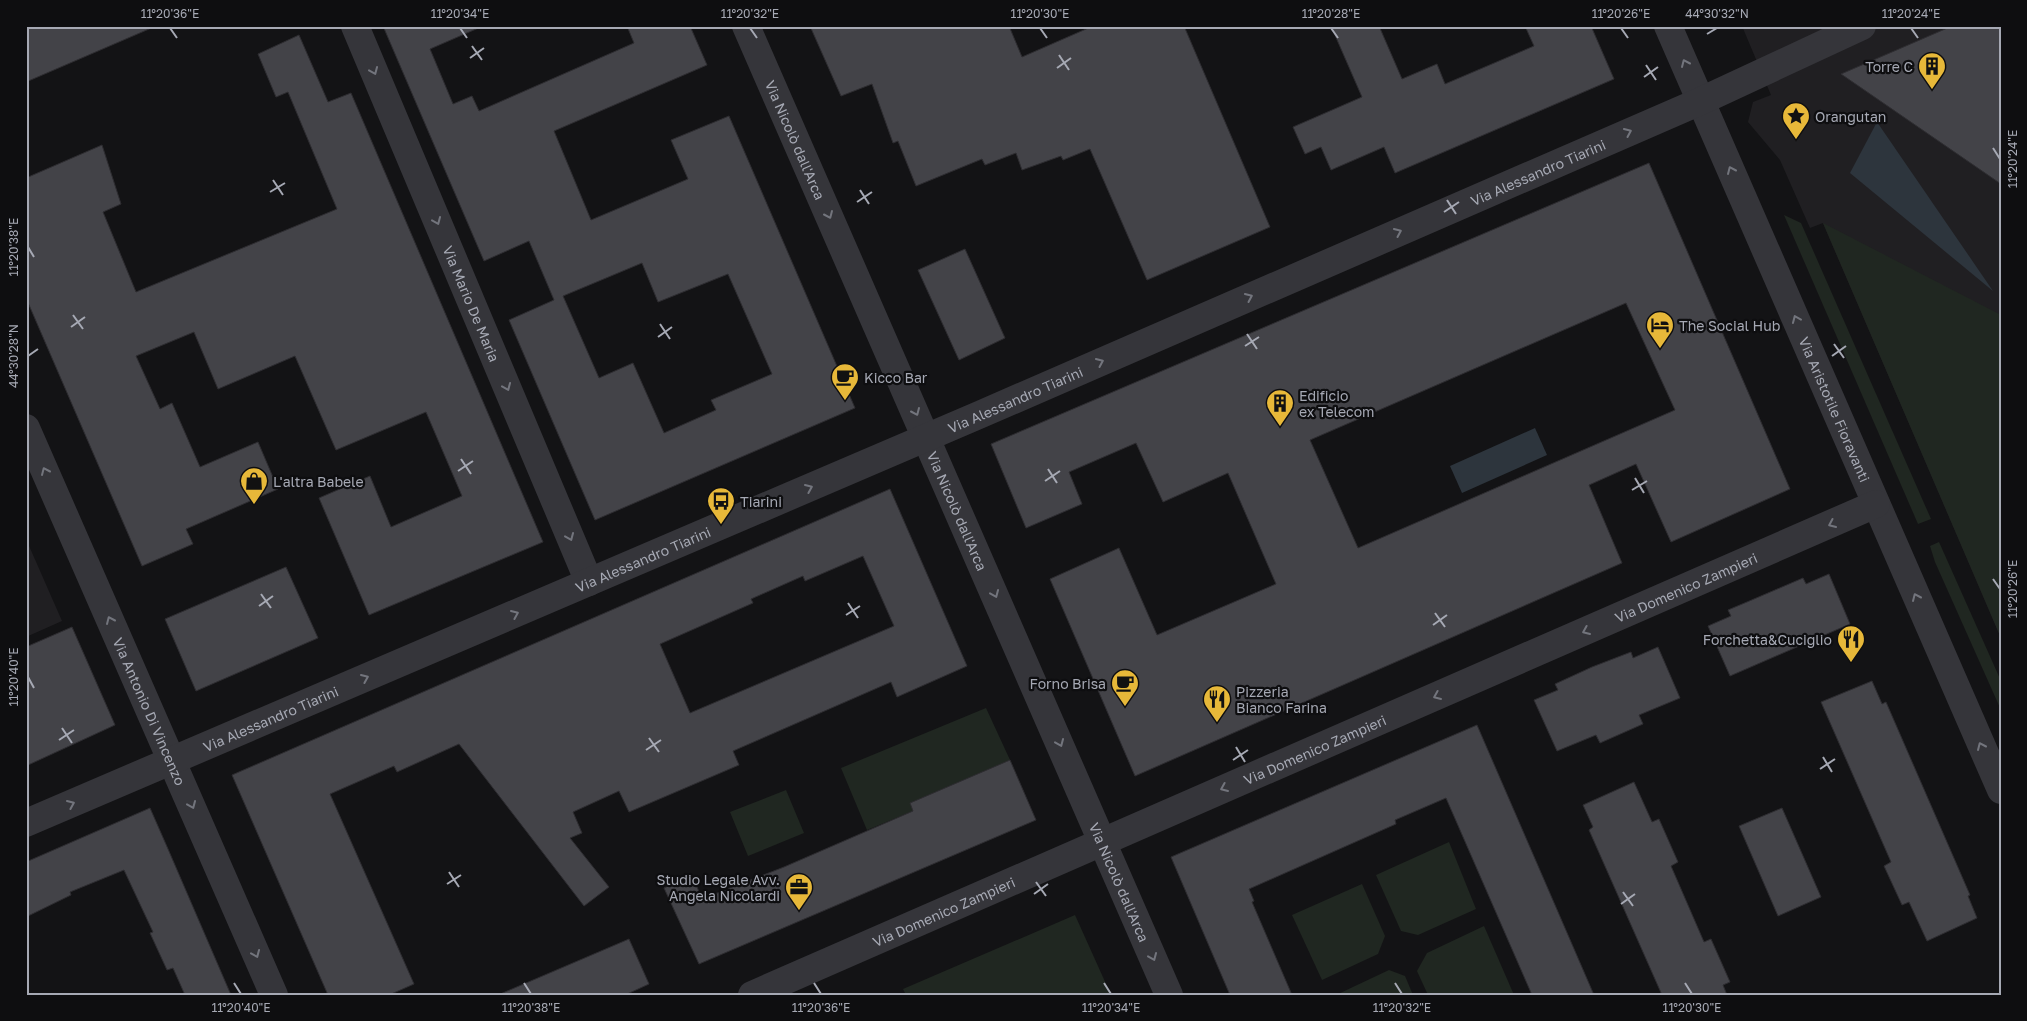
<svg xmlns="http://www.w3.org/2000/svg" width="2027" height="1021" viewBox="0 0 2027 1021" font-family="'Golos Text',sans-serif">
	<style>
		.built { fill: #201f22 }
		.green { fill: #202721 }
		.water { fill: #2d353d }
		.building { fill: #434348; stroke: #2e2d31; fill-rule: evenodd }
		.lines { fill: none; stroke-linecap: round; stroke-linejoin: round }
		.minor { stroke: #35353a; stroke-width: 28 }
		.oneway { stroke: #73757d }
		.ticks { fill: none; stroke: #a6a9b4; stroke-width: 2 }
		.labels { text-anchor: middle; dominant-baseline: central; stroke-width: 4.5; stroke-linejoin: round; paint-order: stroke }
		.poi-label { font-size: 14px; fill: #a6a9b4; stroke: #0e0e10; text-anchor: start }
		.street-label { font-size: 14px; fill: #a6a9b4; stroke: #0e0e10 }
		.neatline { fill: none; stroke: #a6a9b4; stroke-width: 2 }
		.ticks-label { font-size: 12px; text-anchor: middle; fill: #a6a9b4 }
	</style>
	<rect width="100%" height="100%" fill="#131315"/>
	<g class="built">
		<path d="M1742,26H2001V638L1823,223L1810,228L1780,160L1748,122L1753,102L1771,95Z"/>
		<path d="M26,539L62,621L26,637Z"/>
	</g>
	<g class="green">
		<path d="M1784,215L1801,223L1931,519L1918,524Z"/>
		<path d="M1823,223L2001,315V638Z"/>
		<path d="M1939,542L2001,681V710L1935,562L1930,546Z"/>
		<path d="M986,708L1010,760L910,803L913,811L867,830L841,768Z"/>
		<path d="M786,790L804,833L748,856L730,812Z"/>
		<path d="M1449,842L1476,909L1418,935L1401,931L1376,875Z"/>
		<path d="M1362,884L1385,936L1378,954L1322,980L1292,915Z"/>
		<path d="M1075,915L1111,995H906L903,989Z"/>
		<path d="M1484,926L1514,995H1428L1417,971L1427,953Z"/>
		<path d="M1389,970L1405,976L1413,995H1336Z"/>
	</g>
	<g class="water">
		<path d="M1877,122L1993,291L1850,173Z"/>
		<path d="M1535,428L1547,455L1462,493L1450,466Z"/>
	</g>
	<g class="building">
		<path d="M26,26H156L26,82Z"/>
		<path d="M383,26H483L430,49L453,104L472,96L479,111L634,43L627,26H690L707,65L554,131L591,220L688,179L671,140L729,116L855,408L595,520L509,320L554,300L529,241L484,261ZM642,263L658,302L728,274L772,374L711,400L716,410L664,433L633,363L599,378L563,296Z"/>
		<path d="M810,26H1009L1022,57L1093,26H1184L1270,227L1147,280L1090,149L1063,160L1061,156L1022,170L1016,153L985,165L982,159L916,186L898,141L893,143L872,84L841,96Z"/>
		<path d="M1331,26H1379L1402,79L1437,64L1445,84L1534,46L1525,26H1591L1614,79L1395,173L1384,147L1331,170L1321,147L1305,154L1293,127L1362,97Z"/>
		<path d="M1952,26H2001V184L1841,74Z"/>
		<path d="M299,35L328,102L351,93L543,542L369,615L319,498L370,476L391,527L462,496L426,412L336,450L295,356L218,389L194,332L136,356L160,409L172,403L200,467L258,442L278,489L186,529L193,544L142,566L26,298V178L102,145L121,204L103,212L136,292L337,209L288,92L276,97L258,54Z"/>
		<path d="M1649,163L1790,489L1671,542L1636,464L1589,485L1622,563L1135,776L1050,579L1119,548L1157,635L1276,584L1228,473L1163,502L1136,443L1069,472L1082,504L1026,528L991,444ZM1626,303L1675,410L1358,548L1310,440Z"/>
		<path d="M965,249L1005,338L959,360L918,270Z"/>
		<path d="M890,489L967,666L897,697L891,682L733,751L739,765L629,812L619,791L573,812L582,833L570,838L609,887L584,906L459,744L397,772L394,766L330,794L414,984L389,995H328L232,775ZM863,556L894,626L690,713L660,644L753,603L751,599L803,576L805,581Z"/>
		<path d="M286,567L318,638L196,691L165,619Z"/>
		<path d="M1829,574L1850,624L1730,676L1708,626L1731,616L1728,610L1747,602L1803,578L1806,584Z"/>
		<path d="M72,627L115,725L26,766V647Z"/>
		<path d="M1658,647L1680,698L1639,715L1643,724L1600,743L1596,735L1557,751L1534,700L1558,690L1555,684L1592,667L1631,652L1633,658Z"/>
		<path d="M1872,681L1882,704L1886,702L1970,895L1968,896L1977,918L1927,941L1909,902L1902,905L1884,866L1891,862L1821,702Z"/>
		<path d="M1477,725L1594,995H1532L1446,798L1395,820L1396,824L1249,889L1254,901L1252,902L1292,995H1230L1171,857Z"/>
		<path d="M1010,760L1036,820L699,964L664,888L692,875L702,899L784,867L913,811L910,803Z"/>
		<path d="M1634,782L1652,822L1659,819L1678,862L1671,866L1704,942L1711,939L1730,982L1723,985L1727,995H1662L1589,830L1593,827L1583,805Z"/>
		<path d="M150,808L168,849L231,995H185L173,968L167,970L150,933L153,932L124,870L70,892L71,895L26,917V862Z"/>
		<path d="M1782,808L1821,897L1778,916L1739,826Z"/>
		<path d="M629,939L649,984L625,995H498Z"/>
	</g>
	<g class="lines">
		<g class="minor">
			<path id="s1" d="M355,26L589,582"/>
			<path id="s2" d="M746,26L1169,995"/>
			<path id="s3" d="M1668,26L2001,790"/>
			<path id="s4" d="M26,428L274,995"/>
			<path id="s5" d="M26,823L979,415L1701,101L1862,26"/>
			<path id="s6" d="M752,995L1876,504"/>
		</g>
	</g>
	<defs><path id="oneway-chevron" d="M-2-3.5L2.5 0L-2 3.5" fill="none" stroke-width="1.6" stroke-linecap="round" stroke-linejoin="round" transform="scale(1.25)"/></defs>
	<g class="oneway">
		<use href="#oneway-chevron" transform="translate(1685 63) rotate(-114)"/>
		<use href="#oneway-chevron" transform="translate(374 71) rotate(67)"/>
		<use href="#oneway-chevron" transform="translate(1628 132) rotate(-24)"/>
		<use href="#oneway-chevron" transform="translate(1731 170) rotate(-114)"/>
		<use href="#oneway-chevron" transform="translate(829 215) rotate(66)"/>
		<use href="#oneway-chevron" transform="translate(437 221) rotate(67)"/>
		<use href="#oneway-chevron" transform="translate(1398 232) rotate(-24)"/>
		<use href="#oneway-chevron" transform="translate(1249 297) rotate(-24)"/>
		<use href="#oneway-chevron" transform="translate(1796 319) rotate(-113)"/>
		<use href="#oneway-chevron" transform="translate(1100 362) rotate(-24)"/>
		<use href="#oneway-chevron" transform="translate(507 387) rotate(67)"/>
		<use href="#oneway-chevron" transform="translate(916 412) rotate(66)"/>
		<use href="#oneway-chevron" transform="translate(45 471) rotate(-114)"/>
		<use href="#oneway-chevron" transform="translate(809 488) rotate(-23)"/>
		<use href="#oneway-chevron" transform="translate(1832 524) rotate(156)"/>
		<use href="#oneway-chevron" transform="translate(570 537) rotate(67)"/>
		<use href="#oneway-chevron" transform="translate(995 594) rotate(67)"/>
		<use href="#oneway-chevron" transform="translate(1916 597) rotate(-114)"/>
		<use href="#oneway-chevron" transform="translate(515 614) rotate(-23)"/>
		<use href="#oneway-chevron" transform="translate(110 620) rotate(-114)"/>
		<use href="#oneway-chevron" transform="translate(1586 631) rotate(157)"/>
		<use href="#oneway-chevron" transform="translate(365 678) rotate(-23)"/>
		<use href="#oneway-chevron" transform="translate(1437 696) rotate(157)"/>
		<use href="#oneway-chevron" transform="translate(1060 743) rotate(67)"/>
		<use href="#oneway-chevron" transform="translate(1981 746) rotate(-114)"/>
		<use href="#oneway-chevron" transform="translate(1224 788) rotate(157)"/>
		<use href="#oneway-chevron" transform="translate(71 804) rotate(-23)"/>
		<use href="#oneway-chevron" transform="translate(192 805) rotate(67)"/>
		<use href="#oneway-chevron" transform="translate(256 954) rotate(67)"/>
		<use href="#oneway-chevron" transform="translate(1153 957) rotate(67)"/>
	</g>
	<path class="ticks" d="M170,28L177,38M460,28L467,38M750,28L757,38M1040,28L1047,38M1331,28L1338,38M1621,28L1628,38M1911,28L1918,38M1707,34L1717,28M472,46L482,60M1059,55L1069,70M470,58L484,48M1646,65L1656,80M1057,68L1071,58M1644,77L1658,67M1993,148L2000,159M273,180L283,195M860,190L869,204M270,192L285,183M1447,200L1456,214M857,202L872,192M1444,212L1459,202M28,247L34,257M73,315L83,329M660,324L670,339M71,327L85,317M1247,334L1257,349M658,337L672,327M1834,344L1844,358M1245,346L1259,337M28,356L38,349M1832,356L1846,346M461,459L471,474M1048,469L1057,483M458,471L473,461M1635,478L1644,493M1045,481L1060,471M1632,490L1647,481M1993,579L2000,589M261,594L271,608M848,603L858,618M259,606L273,596M1435,613L1445,627M846,615L860,606M1433,625L1447,615M28,677L34,688M62,728L72,743M649,738L659,752M59,740L74,730M1236,747L1245,762M646,750L661,740M1823,757L1832,772M1233,760L1248,750M1820,769L1835,759M449,872L459,887M1036,882L1046,896M447,884L461,875M1623,892L1633,906M1034,894L1048,884M1621,904L1635,894M234,983L241,994M524,983L531,994M814,983L821,994M1104,983L1111,994M1395,983L1402,994M1685,983L1692,994"/>
	<defs>
		<g id="building-pin" transform="scale(1.4375)"><path d="M0 17L-7.5 6A9.5 9.5 0 1 1 7.5 6Z" fill="#e7b839" stroke="#0e0e10"/><path d="M-4-6H4V6H1V3H-1V6H-4ZM-2.5-4.3h1.7v1.8h-1.7ZM.8-4.3h1.7v1.8H.8ZM-2.5-1h1.7V.8h-1.7ZM.8-1h1.7V.8H.8Z" fill="#111"/></g>
		<g id="sight-pin" transform="scale(1.4375)"><path d="M0 17L-7.5 6A9.5 9.5 0 1 1 7.5 6Z" fill="#e7b839" stroke="#0e0e10"/><path d="M0-6L1.8-2.2L6-1.7L2.9 1.2L3.7 5.4L0 3.3L-3.7 5.4L-2.9 1.2L-6-1.7L-1.8-2.2Z" fill="#111"/></g>
		<g id="hotel-pin" transform="scale(1.4375)"><path d="M0 17L-7.5 6A9.5 9.5 0 1 1 7.5 6Z" fill="#e7b839" stroke="#0e0e10"/><path d="M-6-4.5h1.5V1H6V5H4.5V3h-9V5H-6ZM-4 0a1.8 1.8 0 1 1 3.6 0ZM.5 0V-2.5h3Q6-2.5 6 0Z" fill="#111"/></g>
		<g id="cafe-pin" transform="scale(1.4375)"><path d="M0 17L-7.5 6A9.5 9.5 0 1 1 7.5 6Z" fill="#e7b839" stroke="#0e0e10"/><path d="M-5.5-4.5H6V0H3Q3 3.5 0 3.5H-2.5Q-5.5 3.5-5.5 0ZM3-3.2v2h1.7v-2ZM-6 4.5H4V6H-6Z" fill="#111"/></g>
		<g id="shop-pin" transform="scale(1.4375)"><path d="M0 17L-7.5 6A9.5 9.5 0 1 1 7.5 6Z" fill="#e7b839" stroke="#0e0e10"/><path d="M-5-2.5h2.3a2.7 3.5 0 0 1 5.4 0H5L5.5 6h-11ZM-1.5-2.5h3a1.5 2.3 0 0 0-3 0Z" fill="#111"/></g>
		<g id="bus-pin" transform="scale(1.4375)"><path d="M0 17L-7.5 6A9.5 9.5 0 1 1 7.5 6Z" fill="#e7b839" stroke="#0e0e10"/><path d="M-5-6H5V4H4V6H2V4H-2V6H-4V4H-5ZM-3.5-4V0h7V-4ZM-3.5 1.2v1.5H-2V1.2ZM2 1.2v1.5H3.5V1.2Z" fill="#111"/></g>
		<g id="restaurant-pin" transform="scale(1.4375)"><path d="M0 17L-7.5 6A9.5 9.5 0 1 1 7.5 6Z" fill="#e7b839" stroke="#0e0e10"/><path d="M-5-6h1v4h1v-4h1v4h1v-4h1v5L-1.5 .5V6h-2V.5L-5-1ZM5-6V6H3V1.5H1.5Q1.5-4 5-6Z" fill="#111"/></g>
		<g id="office-pin" transform="scale(1.4375)"><path d="M0 17L-7.5 6A9.5 9.5 0 1 1 7.5 6Z" fill="#e7b839" stroke="#0e0e10"/><path d="M-6-3h4V-5.5h4V-3h4V5H-6ZM-1-4.5V-3h2v-1.5ZM-6 0V1H6V0Z" fill="#111"/></g>
	</defs>
	<g fill-rule="evenodd">
		<use href="#building-pin" x="1932" y="66"/>
		<use href="#sight-pin" x="1796" y="116"/>
		<use href="#hotel-pin" x="1660" y="325"/>
		<use href="#cafe-pin" x="845" y="377"/>
		<use href="#building-pin" x="1280" y="403"/>
		<use href="#shop-pin" x="254" y="481"/>
		<use href="#bus-pin" x="721" y="501"/>
		<use href="#restaurant-pin" x="1851" y="639"/>
		<use href="#cafe-pin" x="1125" y="683"/>
		<use href="#restaurant-pin" x="1217" y="699"/>
		<use href="#office-pin" x="799" y="887"/>
	</g>
	<g class="labels">
		<g class="poi-label">
			<text x="1913" y="66" text-anchor="end">Torre C</text>
			<text x="1815" y="116">Orangutan</text>
			<text x="1679" y="325">The Social Hub</text>
			<text x="864" y="377">Kicco Bar</text>
			<text x="1299" y="395">Edificio<tspan x="1299" dy="16">ex Telecom</tspan></text>
			<text x="273" y="481">L'altra Babele</text>
			<text x="740" y="501">Tiarini</text>
			<text x="1832" y="639" text-anchor="end">Forchetta&amp;Cuciglio</text>
			<text x="1106" y="683" text-anchor="end">Forno Brisa</text>
			<text x="1236" y="691">Pizzeria<tspan x="1236" dy="16">Bianco Farina</tspan></text>
			<text x="780" y="879" text-anchor="end">Studio Legale Avv.<tspan x="780" dy="16">Angela Nicolardi</tspan></text>
		</g>
		<g class="street-label">
			<text stroke="none"><textPath href="#s2" startOffset="124">Via Nicolò dall'Arca</textPath></text>
			<text stroke="none"><textPath href="#s5" startOffset="1646">Via Alessandro Tiarini</textPath></text>
			<text stroke="none"><textPath href="#s1" startOffset="301">Via Mario De Maria</textPath></text>
			<text stroke="none"><textPath href="#s5" startOffset="1076">Via Alessandro Tiarini</textPath></text>
			<text stroke="none"><textPath href="#s3" startOffset="418">Via Aristotile Fioravanti</textPath></text>
			<text stroke="none"><textPath href="#s2" startOffset="529">Via Nicolò dall'Arca</textPath></text>
			<text stroke="none"><textPath href="#s5" startOffset="671">Via Alessandro Tiarini</textPath></text>
			<text stroke="none"><textPath href="#s6" startOffset="1019">Via Domenico Zampieri</textPath></text>
			<text stroke="none"><textPath href="#s4" startOffset="309">Via Antonio Di Vincenzo</textPath></text>
			<text stroke="none"><textPath href="#s5" startOffset="266">Via Alessandro Tiarini</textPath></text>
			<text stroke="none"><textPath href="#s6" startOffset="614">Via Domenico Zampieri</textPath></text>
			<text stroke="none"><textPath href="#s2" startOffset="934">Via Nicolò dall'Arca</textPath></text>
			<text stroke="none"><textPath href="#s6" startOffset="209">Via Domenico Zampieri</textPath></text>
		</g>
	</g>
	<rect width="2027" height="1021" fill="none" stroke="#0e0e10" stroke-width="55"/>
	<rect x="28" y="28" width="1972" height="966" class="neatline"/>
	<g class="ticks-label">
		<text x="170" y="18">11°20'36"E</text>
		<text x="460" y="18">11°20'34"E</text>
		<text x="750" y="18">11°20'32"E</text>
		<text x="1040" y="18">11°20'30"E</text>
		<text x="1331" y="18">11°20'28"E</text>
		<text x="1621" y="18">11°20'26"E</text>
		<text x="1717" y="18">44°30'32"N</text>
		<text x="1911" y="18">11°20'24"E</text>
		<text transform="translate(2013 159) rotate(-90)" y="4">11°20'24"E</text>
		<text transform="translate(14 247) rotate(-90)" y="4">11°20'38"E</text>
		<text transform="translate(14 356) rotate(-90)" y="4">44°30'28"N</text>
		<text transform="translate(2013 589) rotate(-90)" y="4">11°20'26"E</text>
		<text transform="translate(14 677) rotate(-90)" y="4">11°20'40"E</text>
		<text x="241" y="1012">11°20'40"E</text>
		<text x="531" y="1012">11°20'38"E</text>
		<text x="821" y="1012">11°20'36"E</text>
		<text x="1111" y="1012">11°20'34"E</text>
		<text x="1402" y="1012">11°20'32"E</text>
		<text x="1692" y="1012">11°20'30"E</text>
	</g>
</svg>
